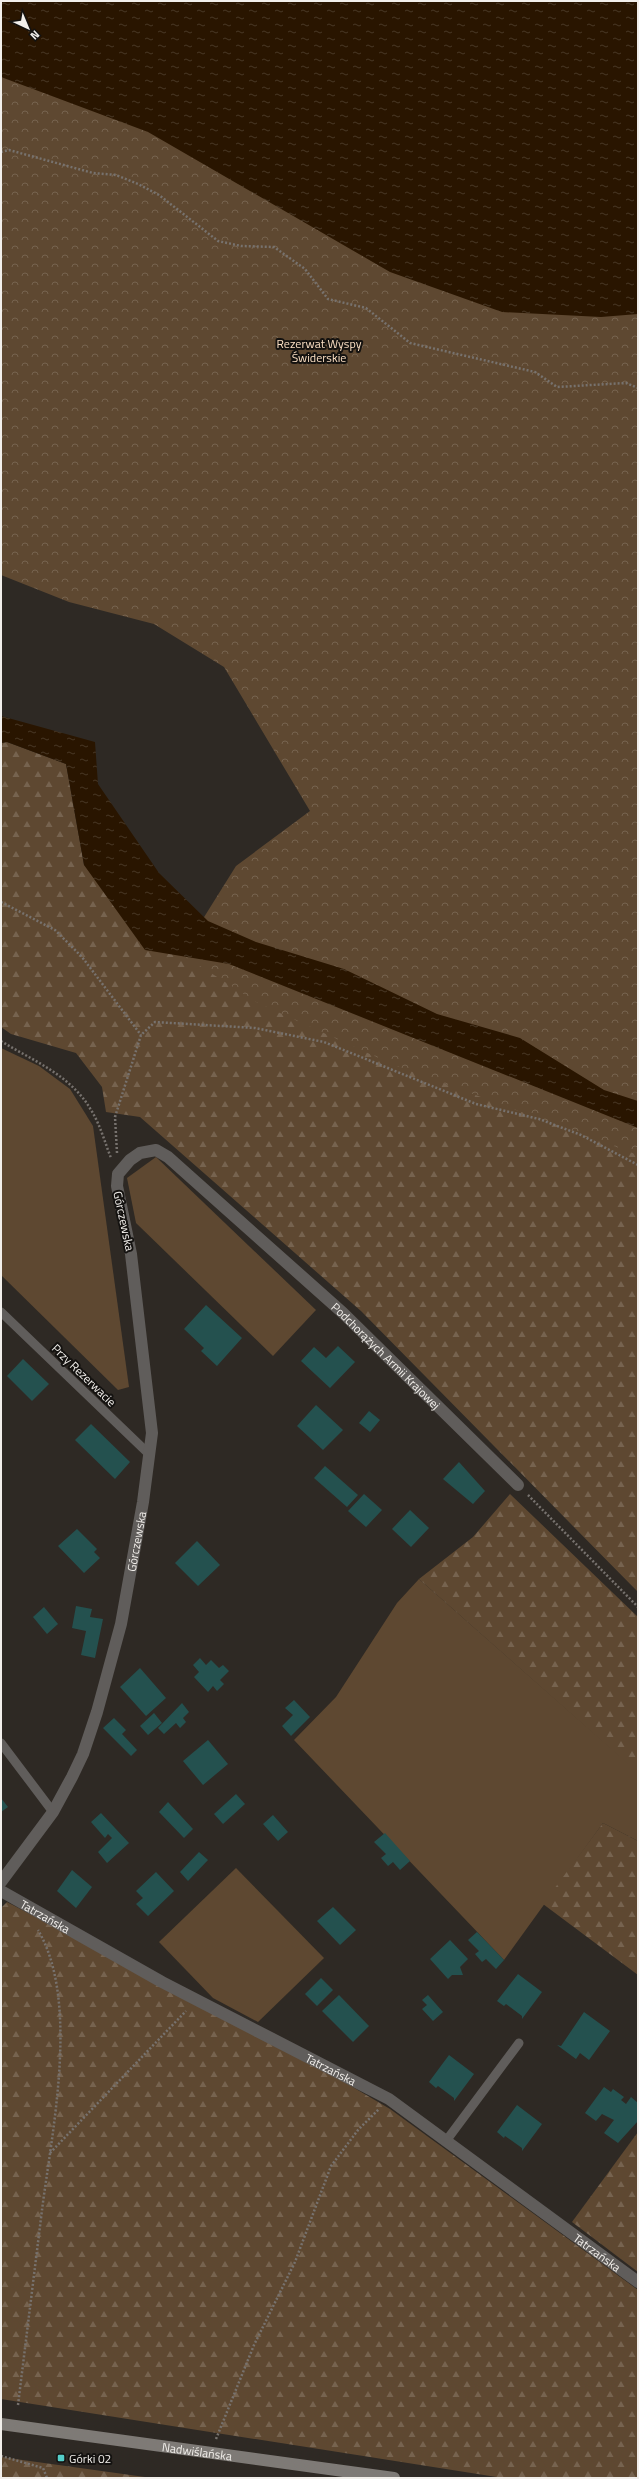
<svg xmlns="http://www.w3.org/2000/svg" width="639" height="2479" viewBox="0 0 639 2479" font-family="'Titillium Web',sans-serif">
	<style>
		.grass { fill: #5e4831 }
		.forest { fill: url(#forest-firs) }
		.park { fill: url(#park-crowns) }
		.water { fill: url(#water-ripples) }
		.building { fill: #24514f }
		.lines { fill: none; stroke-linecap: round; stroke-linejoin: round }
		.path { stroke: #77726e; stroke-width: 2.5; stroke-dasharray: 2 2; stroke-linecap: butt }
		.lane { stroke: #605d5b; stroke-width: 9 }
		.street { stroke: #605d5b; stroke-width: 12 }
		.secondary { stroke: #7e7a76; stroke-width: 12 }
		.poi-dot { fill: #54cdc8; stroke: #141210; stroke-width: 1.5 }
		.labels { text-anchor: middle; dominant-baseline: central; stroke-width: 4; stroke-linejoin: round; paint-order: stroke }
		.park-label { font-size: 12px; fill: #fbdfc3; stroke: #141210 }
		.street-label { font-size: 12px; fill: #f2efeb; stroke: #141210 }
		.poi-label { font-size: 12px; fill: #f2efeb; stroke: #141210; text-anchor: start }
	</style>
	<defs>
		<pattern id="forest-firs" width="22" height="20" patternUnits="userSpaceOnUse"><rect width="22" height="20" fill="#5e4831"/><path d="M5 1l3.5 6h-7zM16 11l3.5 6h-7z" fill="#76634f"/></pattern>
		<pattern id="park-crowns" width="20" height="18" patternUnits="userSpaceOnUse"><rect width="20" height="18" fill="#5e4831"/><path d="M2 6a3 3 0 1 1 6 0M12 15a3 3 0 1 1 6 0" fill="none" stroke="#76634f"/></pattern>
		<pattern id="water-ripples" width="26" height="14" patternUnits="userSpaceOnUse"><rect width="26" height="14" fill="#291500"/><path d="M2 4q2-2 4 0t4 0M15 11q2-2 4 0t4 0" fill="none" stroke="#483725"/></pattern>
	</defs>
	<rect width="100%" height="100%" fill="#2e2924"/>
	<g class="grass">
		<path d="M1,1048L39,1066L70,1089L93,1126L129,1387L118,1390L1,1275Z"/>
		<path d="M156,1157L316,1310L273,1356L136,1223L127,1178Z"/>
		<path d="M419,1579L638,1772V1841L603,1823L504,1960L294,1740L336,1697L397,1603Z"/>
		<path d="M236,1868L324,1958L258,2022L213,1998L159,1942Z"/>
	</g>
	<g class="forest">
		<path d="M7,742L66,764L84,865L229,964L638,1128V1592L361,1311L140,1117L106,1112L102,1087L76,1053L11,1034L1,1027V743Z"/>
		<path d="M510,1494L638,1617V1773L419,1579L473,1537Z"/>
		<path d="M603,1823L638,1841V1975L543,1904Z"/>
		<path d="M7,1902L317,2066L390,2109L638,2290V2478H503L1,2399V1908Z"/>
		<path d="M638,2132V2272L572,2222Z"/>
		<path d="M1,2457L152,2478H1Z"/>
	</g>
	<path class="park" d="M1,1H638V1155L394,1065L258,1003L181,954L236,866L310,811L224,667L154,624L69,602L1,575Z"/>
	<g class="water">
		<path d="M1,1H638V314L601,317L502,312L390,272L148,132L1,77Z"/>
		<path d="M1,716L95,742L98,784L159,873L208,921L256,942L344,969L437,1014L520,1038L604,1090L638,1101V1128L229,964L145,950L84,865L66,764L7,742L1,743Z"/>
	</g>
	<g class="building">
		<path d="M206,1305L242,1338L217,1366L201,1351L204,1348L184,1329Z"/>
		<path d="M338,1346L355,1362L330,1388L301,1361L314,1347L326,1358Z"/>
		<path d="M23,1359L49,1384L32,1401L7,1376Z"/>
		<path d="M316,1405L343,1430L323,1450L297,1426Z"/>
		<path d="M369,1411L380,1420L370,1432L359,1423Z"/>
		<path d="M91,1424L130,1462L115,1479L75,1440Z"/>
		<path d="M459,1462L485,1491L473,1504L443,1479Z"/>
		<path d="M325,1466L358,1495L347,1507L314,1478Z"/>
		<path d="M364,1494L382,1510L366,1527L348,1511Z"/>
		<path d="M410,1510L429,1528L411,1547L392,1529Z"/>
		<path d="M77,1529L97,1549L94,1552L100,1558L84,1573L58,1546Z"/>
		<path d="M197,1541L220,1565L198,1586L175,1563Z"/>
		<path d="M76,1606L92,1609L90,1617L103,1619L95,1658L81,1655L86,1631L72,1628Z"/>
		<path d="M44,1607L58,1624L47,1634L33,1617Z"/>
		<path d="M200,1658L206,1665L211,1660L219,1668L223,1665L229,1671L220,1680L224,1684L217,1691L213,1686L208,1692L194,1677L199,1672L193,1665Z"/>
		<path d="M140,1668L166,1698L146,1716L120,1687Z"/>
		<path d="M294,1700L310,1717L291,1736L282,1726L293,1715L285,1708Z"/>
		<path d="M182,1703L189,1712L183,1718L186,1722L180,1728L176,1723L164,1734L158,1728Z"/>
		<path d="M154,1713L162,1723L148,1735L140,1726Z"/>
		<path d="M114,1718L126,1730L122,1734L137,1750L131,1756L103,1728Z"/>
		<path d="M208,1740L228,1764L203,1785L183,1761Z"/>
		<path d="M236,1794L245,1804L223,1824L214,1814Z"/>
		<path d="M1,1798L8,1807L1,1812Z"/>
		<path d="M168,1802L193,1829L184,1838L159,1812Z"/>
		<path d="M101,1813L129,1843L107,1863L98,1852L112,1838L108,1834L105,1838L91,1822Z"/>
		<path d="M273,1815L288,1832L278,1841L263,1824Z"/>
		<path d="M385,1833L410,1861L400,1870L393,1862L388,1866L381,1858L386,1854L374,1842Z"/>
		<path d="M199,1852L208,1860L188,1881L180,1872Z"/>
		<path d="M72,1870L92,1887L76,1908L57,1891Z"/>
		<path d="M156,1872L174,1891L148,1916L136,1904L143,1898L136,1891Z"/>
		<path d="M333,1907L356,1930L340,1945L317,1921Z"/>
		<path d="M477,1932L504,1960L496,1969L486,1959L482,1962L475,1954L479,1951L468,1940Z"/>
		<path d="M450,1940L468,1959L460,1967L463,1975H452L448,1979L430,1959Z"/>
		<path d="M518,1974L542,1992L522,2019V2016L506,2004L504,2006L497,2001Z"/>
		<path d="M321,1978L333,1990L317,2006L305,1994Z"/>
		<path d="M339,1995L369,2026L353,2042L322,2011Z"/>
		<path d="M428,1995L443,2012L433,2021L422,2009L427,2005L422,2000Z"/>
		<path d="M584,2012L610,2031L589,2060L580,2053L576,2059L557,2045L561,2046Z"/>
		<path d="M449,2055L474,2074L454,2101V2098L438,2086L436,2088L429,2082Z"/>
		<path d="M604,2087L611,2092L613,2089L624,2097L621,2100L626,2104L631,2097L638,2103V2121L618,2143L604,2133L614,2120L602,2114L596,2121L585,2113Z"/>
		<path d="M517,2105L542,2124L522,2151V2148L505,2136L504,2138L497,2132Z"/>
	</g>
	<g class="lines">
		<g class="path">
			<path d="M1,152L9,150L93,173L116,175L138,184L159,195L218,241L241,246L274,247L305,269L328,299L366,308L410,343L535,372L557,387L626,383L638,388"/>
			<path d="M1,902L55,930L82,957L141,1035"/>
			<path d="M1,1041C33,1061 71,1075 91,1110C100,1124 105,1143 111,1158"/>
			<path d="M117,1153L115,1117L141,1035L155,1022L255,1028L324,1042L476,1104L539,1119L581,1135L638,1165"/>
			<path d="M528,1495L638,1607"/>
			<path d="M50,2153L186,2011"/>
			<path d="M18,2405C26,2340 34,2275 42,2210C52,2131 80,2001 38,1930"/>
			<path d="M216,2439L254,2345L295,2262L331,2166L358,2130L379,2109"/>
			<path d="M1,2456L43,2468L47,2478"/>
		</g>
		<g class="lane">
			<path d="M1,1312L150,1455"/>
			<path d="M1,1743L53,1812"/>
			<path d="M446,2141L519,2043"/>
		</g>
		<g class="street">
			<path id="s1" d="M1,1882L53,1812L72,1777L83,1754L97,1712L121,1624L143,1502L152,1433L131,1254L117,1186L118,1174L130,1160L140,1153L156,1150L168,1157L343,1313L518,1485"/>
			<path id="s2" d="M1,1891L162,1982L389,2099L638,2282"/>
		</g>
		<path class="secondary" id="s3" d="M1,2424L394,2478"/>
	</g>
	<rect class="poi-dot" x="57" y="2454" width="8" height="8" rx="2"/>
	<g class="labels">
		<g class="park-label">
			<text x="319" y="343">Rezerwat Wyspy<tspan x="319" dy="14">Świderskie</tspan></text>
		</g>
		<g class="street-label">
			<text transform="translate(124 1221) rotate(78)">Górczewska</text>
			<text stroke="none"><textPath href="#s1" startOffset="1099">Podchorążych Armii Krajowej</textPath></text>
			<text transform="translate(84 1375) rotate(44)">Przy Rezerwacie</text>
			<text stroke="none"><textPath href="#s1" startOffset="372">Górczewska</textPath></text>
			<text stroke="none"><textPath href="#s2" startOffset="51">Tatrzańska</textPath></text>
			<text stroke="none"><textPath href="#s2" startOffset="375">Tatrzańska</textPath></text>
			<text stroke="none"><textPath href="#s2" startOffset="699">Tatrzańska</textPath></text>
			<text stroke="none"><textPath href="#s3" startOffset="198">Nadwiślańska</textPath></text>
		</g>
		<g class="poi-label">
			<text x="69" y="2458">Górki 02</text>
		</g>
	</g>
	<rect width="639" height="2479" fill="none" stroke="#f2efeb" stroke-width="4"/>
	<g transform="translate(28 28) rotate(136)" stroke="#141210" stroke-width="3" paint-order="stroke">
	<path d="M0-3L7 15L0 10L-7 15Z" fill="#f2efeb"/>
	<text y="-6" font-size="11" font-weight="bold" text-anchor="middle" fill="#f2efeb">N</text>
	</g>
</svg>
